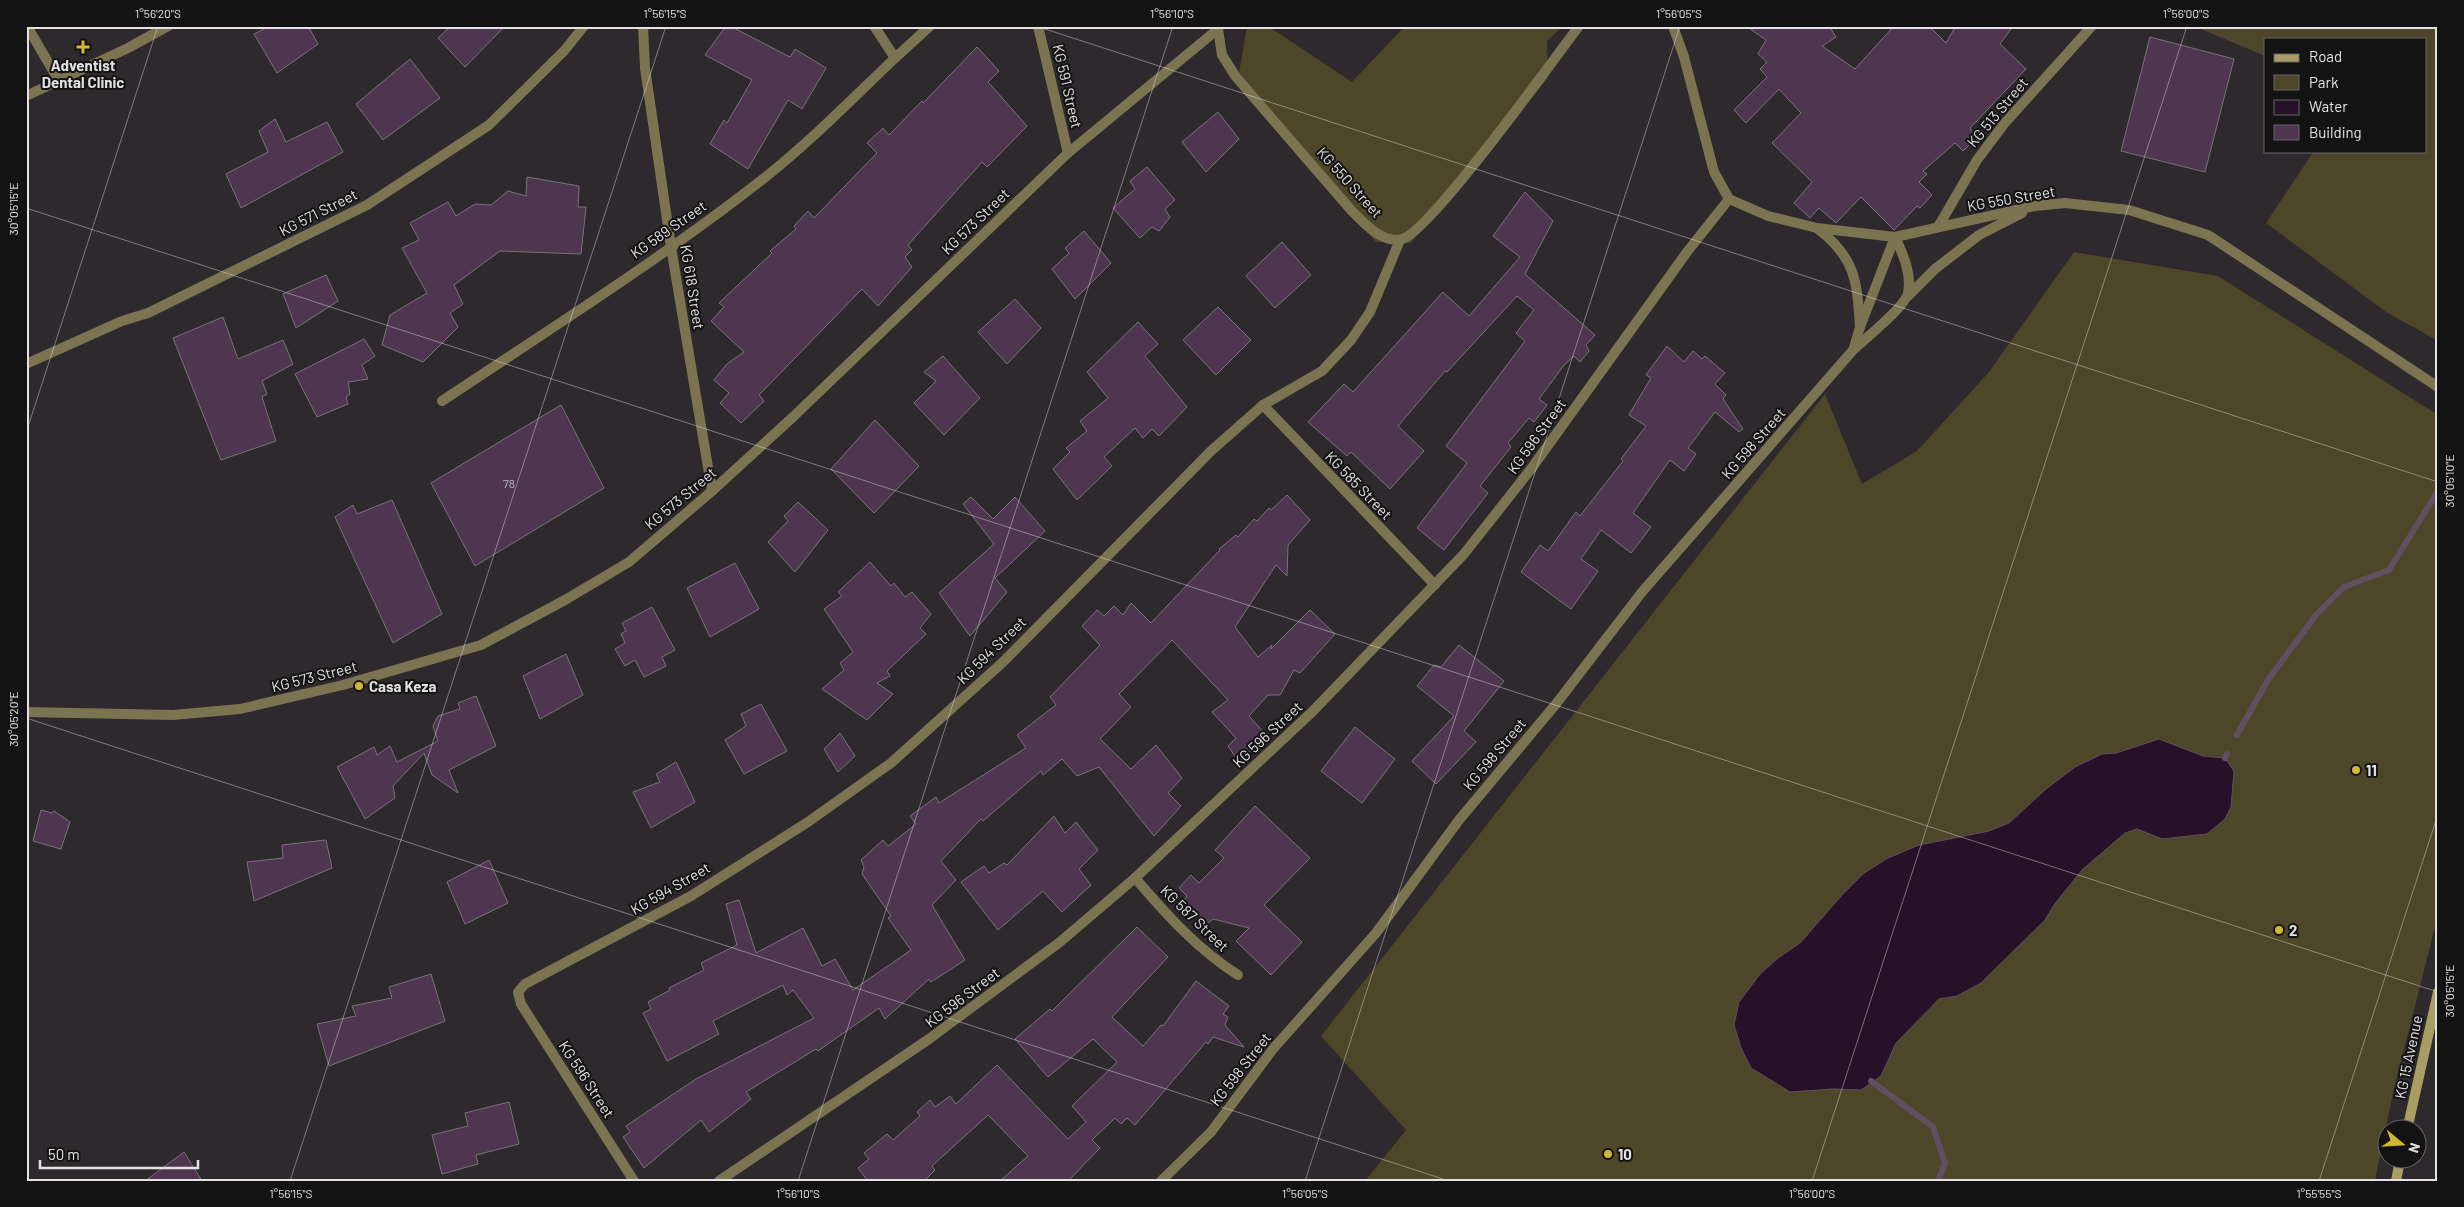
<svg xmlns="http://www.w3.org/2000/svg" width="2464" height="1207" viewBox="0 0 2464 1207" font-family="Barlow,sans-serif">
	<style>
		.green { fill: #4d4629 }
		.water { fill: #271129; stroke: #5f4f61 }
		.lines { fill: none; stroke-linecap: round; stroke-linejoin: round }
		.stream { stroke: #5f4f61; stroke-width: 6 }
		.building { fill: #4e3550; stroke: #787478 }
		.minor { stroke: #7c7451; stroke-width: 10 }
		.tertiary { stroke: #7c7451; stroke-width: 10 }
		.secondary { stroke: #aa9d64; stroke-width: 10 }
		.ticks { fill: none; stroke: #e3e1e4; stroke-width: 1; stroke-opacity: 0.45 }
		.poi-dot { fill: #d2b736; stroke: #141314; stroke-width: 2 }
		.labels { text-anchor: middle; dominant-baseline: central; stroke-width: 4; stroke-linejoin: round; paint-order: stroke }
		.number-label { font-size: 12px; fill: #beb6bf }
		.poi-label { font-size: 15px; font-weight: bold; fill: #e3e1e4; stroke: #141314; text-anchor: start }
		.street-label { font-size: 15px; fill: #e3e1e4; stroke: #141314 }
		.neatline { fill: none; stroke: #e3e1e4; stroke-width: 2 }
		.ticks-label { font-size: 12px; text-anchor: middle; fill: #e3e1e4 }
	</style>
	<rect width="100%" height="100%" fill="#2d292d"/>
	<g class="green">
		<path d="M1247,26H1268L1352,82L1405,26H1563L1547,41L1548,78L1411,243L1376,242L1238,79Z"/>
		<path d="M2194,26H2438V341L2386,312L2266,223L2314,151H2425V39H2265V56Z"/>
		<path d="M2074,252L2218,276L2438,415V915L2393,1093L2375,1181H1365L1406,1130L1321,1036L1825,394L1862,484L1917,451L1989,372Z"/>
	</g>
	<path class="water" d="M2159,739L2203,756L2225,758L2234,771L2231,807L2225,819L2207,834L2162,839L2137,829L2125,833L2082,870L2054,905L2045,920L1981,983L1957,996L1939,999L1896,1043L1881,1076L1861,1090L1833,1089L1790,1092L1751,1068L1741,1048L1734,1025L1739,1002L1760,974L1778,958L1800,943L1842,895L1864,873L1888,858L1919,845L1989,831L2009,823L2046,789L2075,767L2102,754L2116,753Z"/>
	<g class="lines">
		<g class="stream">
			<path d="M2237,735L2268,680L2316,615L2344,587L2389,570L2438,491"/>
			<path d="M2225,758L2227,754"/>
			<path d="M1871,1081L1933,1127L1945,1163L1938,1181"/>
		</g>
	</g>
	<g class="building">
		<path d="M270,26H308L318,44L277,73L254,34Z"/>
		<path d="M451,26H505L465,67L438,38Z"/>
		<path d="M726,26H730L790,57L795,49L826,68L802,109L788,100L748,169L710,144L724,120L727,123L752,80L705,55Z"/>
		<path d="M1746,26H1829L1836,37L1822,46L1855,69L1894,26H1929L1946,43L1956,26H2013L2000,44L2026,69L1970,128L1976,138L1963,151L1955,143L1923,171L1927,174L1919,182L1932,195L1920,208L1917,206L1894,230L1861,197L1836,223L1819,208L1810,218L1794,203L1812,182L1772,143L1801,113L1779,89L1746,123L1734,110L1767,77L1760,69L1767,62L1758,54L1766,40Z"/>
		<path d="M2150,37L2234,59L2205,172L2121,151Z"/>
		<path d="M977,47L999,71L988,82L1027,126L987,167L982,162L908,245L912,250L905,257L912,267L878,306L862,289L759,395L764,401L741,423L720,403L729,393L714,380L727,364L744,352L711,321L724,307L719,303L772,253L770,251L796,229L794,226L808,211L814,218L877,153L867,143L883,128L889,135L922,101L923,103Z"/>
		<path d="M410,59L440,98L383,140L356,104Z"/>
		<path d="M1218,112L1239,139L1206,172L1182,142Z"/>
		<path d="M275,119L286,142L327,122L343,152L241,208L226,174L268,152L259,131Z"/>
		<path d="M1147,167L1175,200L1165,209L1170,217L1159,231L1152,227L1140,238L1113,208L1135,189L1130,181Z"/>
		<path d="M527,177L579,186L578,207H586L581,254L500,251L454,285L463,304L450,313L458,327L423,362L382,345L390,315L427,293L402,248L419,240L410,223L448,202L456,216L475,204L491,205L508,191L526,196Z"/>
		<path d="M1525,192L1553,221L1525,274L1595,335L1586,345L1589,351L1580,362L1574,356L1564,365L1539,399L1547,405L1534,422L1529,418L1508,443L1511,447L1480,486L1488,493L1444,550L1417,528L1467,463L1446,446L1525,341L1516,333L1534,310L1517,296L1447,372L1445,371L1398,426L1424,451L1390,489L1351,452L1347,456L1308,422L1344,384L1353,392L1443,292L1469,316L1520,257L1493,236Z"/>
		<path d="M1084,231L1111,263L1075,299L1052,269L1069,253L1065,248Z"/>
		<path d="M1282,242L1311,275L1275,308L1246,276Z"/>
		<path d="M326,275L338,301L296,328L283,294Z"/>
		<path d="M1015,299L1041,328L1007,364L978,332Z"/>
		<path d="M1218,307L1251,340L1216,375L1183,340Z"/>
		<path d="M223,317L238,359L283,340L293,364L262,381L267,394L262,397L276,441L221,460L173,338Z"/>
		<path d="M1138,322L1158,344L1145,356L1187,407L1159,436L1152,429L1143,438L1135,428L1104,457L1112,466L1077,500L1053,469L1070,452L1066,448L1087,431L1080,421L1108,398L1087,372Z"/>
		<path d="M364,339L375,356L362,365L368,379L348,382L350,394L346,397L348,404L317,417L295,374Z"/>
		<path d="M1667,346L1684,362L1693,351L1702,359L1705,356L1725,373L1715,384L1726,395L1723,399L1743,429L1739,432L1715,412L1688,448L1696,454L1684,471L1670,460L1633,513L1651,527L1631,553L1601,530L1581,559L1598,571L1571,609L1521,572L1540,545L1548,551L1576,512L1580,516L1623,461L1621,459L1646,426L1629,415L1651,378L1646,375Z"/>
		<path d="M943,356L980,398L944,435L914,403L936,381L924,372Z"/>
		<path d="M561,405L604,488L475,566L431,483Z"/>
		<path d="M875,420L919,466L874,513L831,469Z"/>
		<path d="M1287,495L1310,520L1288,545L1287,576L1276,565L1235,627L1258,657L1272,645L1271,649L1310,610L1335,634L1300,673L1294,670L1280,695H1268L1249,716L1267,736L1239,762L1228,746L1236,738L1212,712L1228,700L1172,640L1119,694L1131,707L1100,739L1131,769L1156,745L1182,778L1168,793L1181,806L1154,836L1099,767L1077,776L1062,759L1043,775L1041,771L983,821L981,819L941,861L956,880L932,905L965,960L931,982L929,979L885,1019L879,1008L818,1051L816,1049L746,1092L751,1099L709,1132L701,1120L644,1168L623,1137L630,1132L626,1126L696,1079L814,1018L793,990L787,995L783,985L713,1021L719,1034L667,1061L643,1013L651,1009L648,1002L670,990L669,988L704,970L701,963L737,945L726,904L739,900L756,953L803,928L822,966L835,959L853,990L911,950L888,918L891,916L862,874L864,867L861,860L883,840L888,846L916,824L910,816L936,797L939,803L1026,748L1017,735L1056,705L1050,697L1100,645L1082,626L1097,610L1104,616L1114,606L1123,615L1131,603L1151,623L1220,550L1219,549L1236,535L1238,537L1254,519L1257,521L1269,508L1271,510Z"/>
		<path d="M971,497L993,519L1015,497L1045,531L995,578L1007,592L970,636L939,593L994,544L963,504Z"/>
		<path d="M392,500L442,614L393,643L335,517L353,505L357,514Z"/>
		<path d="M798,502L828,530L795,572L768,542L788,521L784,516Z"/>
		<path d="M870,562L891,586L894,583L905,597L912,592L931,614L920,628L926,634L887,671L890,676L877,683L893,694L867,720L822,689L844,670L840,663L853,652L824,609L842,596L838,592Z"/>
		<path d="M735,563L759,609L710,637L687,588Z"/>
		<path d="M652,607L675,650L662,657L666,666L644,677L635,660L625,666L615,649L625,643L621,634L626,631L622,623Z"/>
		<path d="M1459,645L1504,681L1464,731L1476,742L1436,784L1412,761L1454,716L1417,686L1434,665L1441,667Z"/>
		<path d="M566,654L583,695L540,719L523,676Z"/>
		<path d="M476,696L496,746L449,770L458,793L432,775L424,753L393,786L395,798L365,819L337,767L374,747L377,755L390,746L397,762L438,741L433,726L438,716L460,709L458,703Z"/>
		<path d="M761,704L787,751L744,774L725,740L746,726L741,714Z"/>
		<path d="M1355,727L1395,759L1362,803L1321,771Z"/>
		<path d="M840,733L855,756L838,772L824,749Z"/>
		<path d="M676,762L695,802L651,828L633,792L660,782L656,774Z"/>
		<path d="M1255,806L1310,858L1264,905L1302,942L1271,975L1236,941L1249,928L1213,919L1205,926L1181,902L1187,896L1179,888L1191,875L1199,883L1224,858L1215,850Z"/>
		<path d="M41,810L52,813L54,811L70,822L61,849L33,841Z"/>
		<path d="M1054,816L1065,833L1076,822L1098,850L1079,869L1091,885L1062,912L1043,891L998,930L961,882L984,866L989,873L1004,863L1007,865Z"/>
		<path d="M326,840L332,868L254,901L247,862L283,858L282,845Z"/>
		<path d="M489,860L508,903L465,924L447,882Z"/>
		<path d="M1137,927L1168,957L1112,1017L1143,1046L1161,1025L1163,1026L1196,981L1229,1006L1223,1014L1228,1017L1225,1025L1244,1047L1213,1037L1208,1044L1206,1042L1135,1125L1127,1118L1121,1124L1115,1118L1092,1140L1100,1148L1068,1181H1000L1028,1156L988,1115L932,1166L935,1170L924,1181H868L858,1168L869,1159L864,1153L887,1134L893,1140L920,1116L917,1112L930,1100L935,1107L950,1096L956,1104L997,1065L1068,1139L1086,1122L1072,1106L1117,1062L1093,1039L1048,1077L1015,1039L1050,1009L1052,1011Z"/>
		<path d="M431,974L445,1021L329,1066L317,1024L356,1016L352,1006L392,998L389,987Z"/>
		<path d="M509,1102L519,1144L476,1155L478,1164L442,1174L432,1135L468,1126L465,1113Z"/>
		<path d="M184,1152L202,1181H145Z"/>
	</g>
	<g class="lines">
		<g class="minor">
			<path d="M27,26L59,81"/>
			<path d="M643,26L645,68L671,247L712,491"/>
			<path d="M874,26L895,58L930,26"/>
			<path d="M1038,26L1068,153"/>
			<path d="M1938,227L1977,160L2004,124L2092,26"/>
			<path d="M1854,348L1860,327L1895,237"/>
			<path d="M26,364L122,321L148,313L367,205L489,125L564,51L584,26"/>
			<path d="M442,401C550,329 661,259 763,179C810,142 852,99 895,58"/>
			<path d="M1263,405L1435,585"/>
			<path d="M26,712L173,715L240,709L343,685L481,645L565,600L629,562L712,491L793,417L1068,153L1218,29"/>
			<path d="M1135,878C1166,914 1197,949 1238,975"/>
			<path d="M634,1181L521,1004L518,992L525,984L691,896L808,822L891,763L1002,663L1211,451L1263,405L1322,371L1351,340L1370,312L1400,240"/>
			<path d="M719,1181L929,1039L1060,942L1135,878L1312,712L1464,554L1531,469L1687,252L1729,199"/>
			<path d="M1161,1181L1211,1132L1273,1049L1376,933L1459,820L1556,704L1642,592L1854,349C1865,339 1906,306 1908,293C1912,274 1903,254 1895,237"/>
		</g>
		<g class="tertiary">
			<path d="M1219,26L1218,29L1222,55L1236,77L1351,210C1363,222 1381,244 1402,239C1429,233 1554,59 1579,26"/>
			<path d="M1673,26L1684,57L1714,172L1729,199L1768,216L1817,228L1895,237L2035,206L2065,203L2129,210L2208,235L2438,387"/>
			<path d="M26,96L128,48L168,26"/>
			<path d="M1818,229C1856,258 1857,282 1860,327"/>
			<path d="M1908,296L1935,269L1979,235L2022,213"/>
		</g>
		<g class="secondary">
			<path d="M2407,1130L2438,992"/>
			<path d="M2396,1181L2400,1160"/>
		</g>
	</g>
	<path class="ticks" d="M1036,26L2438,482M26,208L2438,992M26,433L158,26M26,718L1449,1181M290,1181L666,26M798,1181L1173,26M1305,1181L1680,26M1812,1181L2187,26M2319,1181L2438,814"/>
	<g class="poi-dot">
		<path d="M80.5 39.5h5v5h5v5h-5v5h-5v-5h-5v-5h5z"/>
		<circle cx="359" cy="686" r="5"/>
		<circle cx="2356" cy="770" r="5"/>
		<circle cx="2279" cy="930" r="5"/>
		<circle cx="1608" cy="1154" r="5"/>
	</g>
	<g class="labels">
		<g class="number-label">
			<text x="509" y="483">78</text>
		</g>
		<g class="poi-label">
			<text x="83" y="65" text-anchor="middle">Adventist<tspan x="83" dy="17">Dental Clinic</tspan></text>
			<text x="369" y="686">Casa Keza</text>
			<text x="2366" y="770">11</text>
			<text x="2289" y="930">2</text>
			<text x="1618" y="1154">10</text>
		</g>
		<g class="street-label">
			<text transform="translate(1068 86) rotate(77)">KG 591 Street</text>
			<text transform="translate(1997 112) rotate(-50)">KG 513 Street</text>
			<text transform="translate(1350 182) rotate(48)">KG 550 Street</text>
			<text transform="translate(2011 198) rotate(-10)">KG 550 Street</text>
			<text transform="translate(318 212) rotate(-27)">KG 571 Street</text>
			<text transform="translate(975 221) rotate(-44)">KG 573 Street</text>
			<text transform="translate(668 229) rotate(-35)">KG 589 Street</text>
			<text transform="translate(693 287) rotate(81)">KG 618 Street</text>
			<text transform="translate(1536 436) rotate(-54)">KG 596 Street</text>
			<text transform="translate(1753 443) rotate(-49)">KG 598 Street</text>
			<text transform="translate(1359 485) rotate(46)">KG 585 Street</text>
			<text transform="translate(680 498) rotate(-40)">KG 573 Street</text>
			<text transform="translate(991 650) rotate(-44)">KG 594 Street</text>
			<text transform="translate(314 676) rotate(-14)">KG 573 Street</text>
			<text transform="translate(1267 734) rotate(-43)">KG 596 Street</text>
			<text transform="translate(1494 754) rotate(-50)">KG 598 Street</text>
			<text transform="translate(670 888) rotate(-30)">KG 594 Street</text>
			<text transform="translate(1195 918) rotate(44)">KG 587 Street</text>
			<text transform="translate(962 997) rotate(-37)">KG 596 Street</text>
			<text transform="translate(2408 1057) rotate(-78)">KG 15 Avenue</text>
			<text transform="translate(1240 1069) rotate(-52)">KG 598 Street</text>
			<text transform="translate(587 1079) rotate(57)">KG 596 Street</text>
		</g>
	</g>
	<rect width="2464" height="1207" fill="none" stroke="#141314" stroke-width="55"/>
	<rect x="2264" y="38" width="162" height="115" fill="#141314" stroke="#676567"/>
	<rect x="2274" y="54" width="25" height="8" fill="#aa9d64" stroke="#676567"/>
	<text x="2309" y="62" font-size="15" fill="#e3e1e4">Road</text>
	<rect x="2274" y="75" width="25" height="15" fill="#4d4629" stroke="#676567"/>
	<text x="2309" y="88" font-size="15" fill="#e3e1e4">Park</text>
	<rect x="2274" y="100" width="25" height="15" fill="#271129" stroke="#676567"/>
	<text x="2309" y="112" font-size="15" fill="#e3e1e4">Water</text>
	<rect x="2274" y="125" width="25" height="15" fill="#4e3550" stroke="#676567"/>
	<text x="2309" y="138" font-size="15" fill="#e3e1e4">Building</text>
	<g transform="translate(2402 1144) rotate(108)"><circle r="24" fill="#141314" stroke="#676567"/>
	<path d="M0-4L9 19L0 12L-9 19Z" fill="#d2b736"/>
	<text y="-8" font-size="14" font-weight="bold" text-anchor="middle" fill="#e3e1e4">N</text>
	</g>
	<path d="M40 1160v8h158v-8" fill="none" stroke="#e3e1e4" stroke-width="2.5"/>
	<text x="48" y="1160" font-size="15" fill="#e3e1e4" stroke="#141314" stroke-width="4" paint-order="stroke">50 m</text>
	<rect x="28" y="28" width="2408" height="1152" class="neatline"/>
	<g class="ticks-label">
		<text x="158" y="18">1°56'20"S</text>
		<text x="665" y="18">1°56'15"S</text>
		<text x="1172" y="18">1°56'10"S</text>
		<text x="1679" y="18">1°56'05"S</text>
		<text x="2186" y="18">1°56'00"S</text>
		<text transform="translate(14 209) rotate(-90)" y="4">30°05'15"E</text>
		<text transform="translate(2450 481) rotate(-90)" y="4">30°05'10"E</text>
		<text transform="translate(14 719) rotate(-90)" y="4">30°05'20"E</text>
		<text transform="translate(2450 991) rotate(-90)" y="4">30°05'15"E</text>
		<text x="291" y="1198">1°56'15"S</text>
		<text x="798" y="1198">1°56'10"S</text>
		<text x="1305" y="1198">1°56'05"S</text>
		<text x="1812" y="1198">1°56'00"S</text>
		<text x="2319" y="1198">1°55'55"S</text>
	</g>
</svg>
